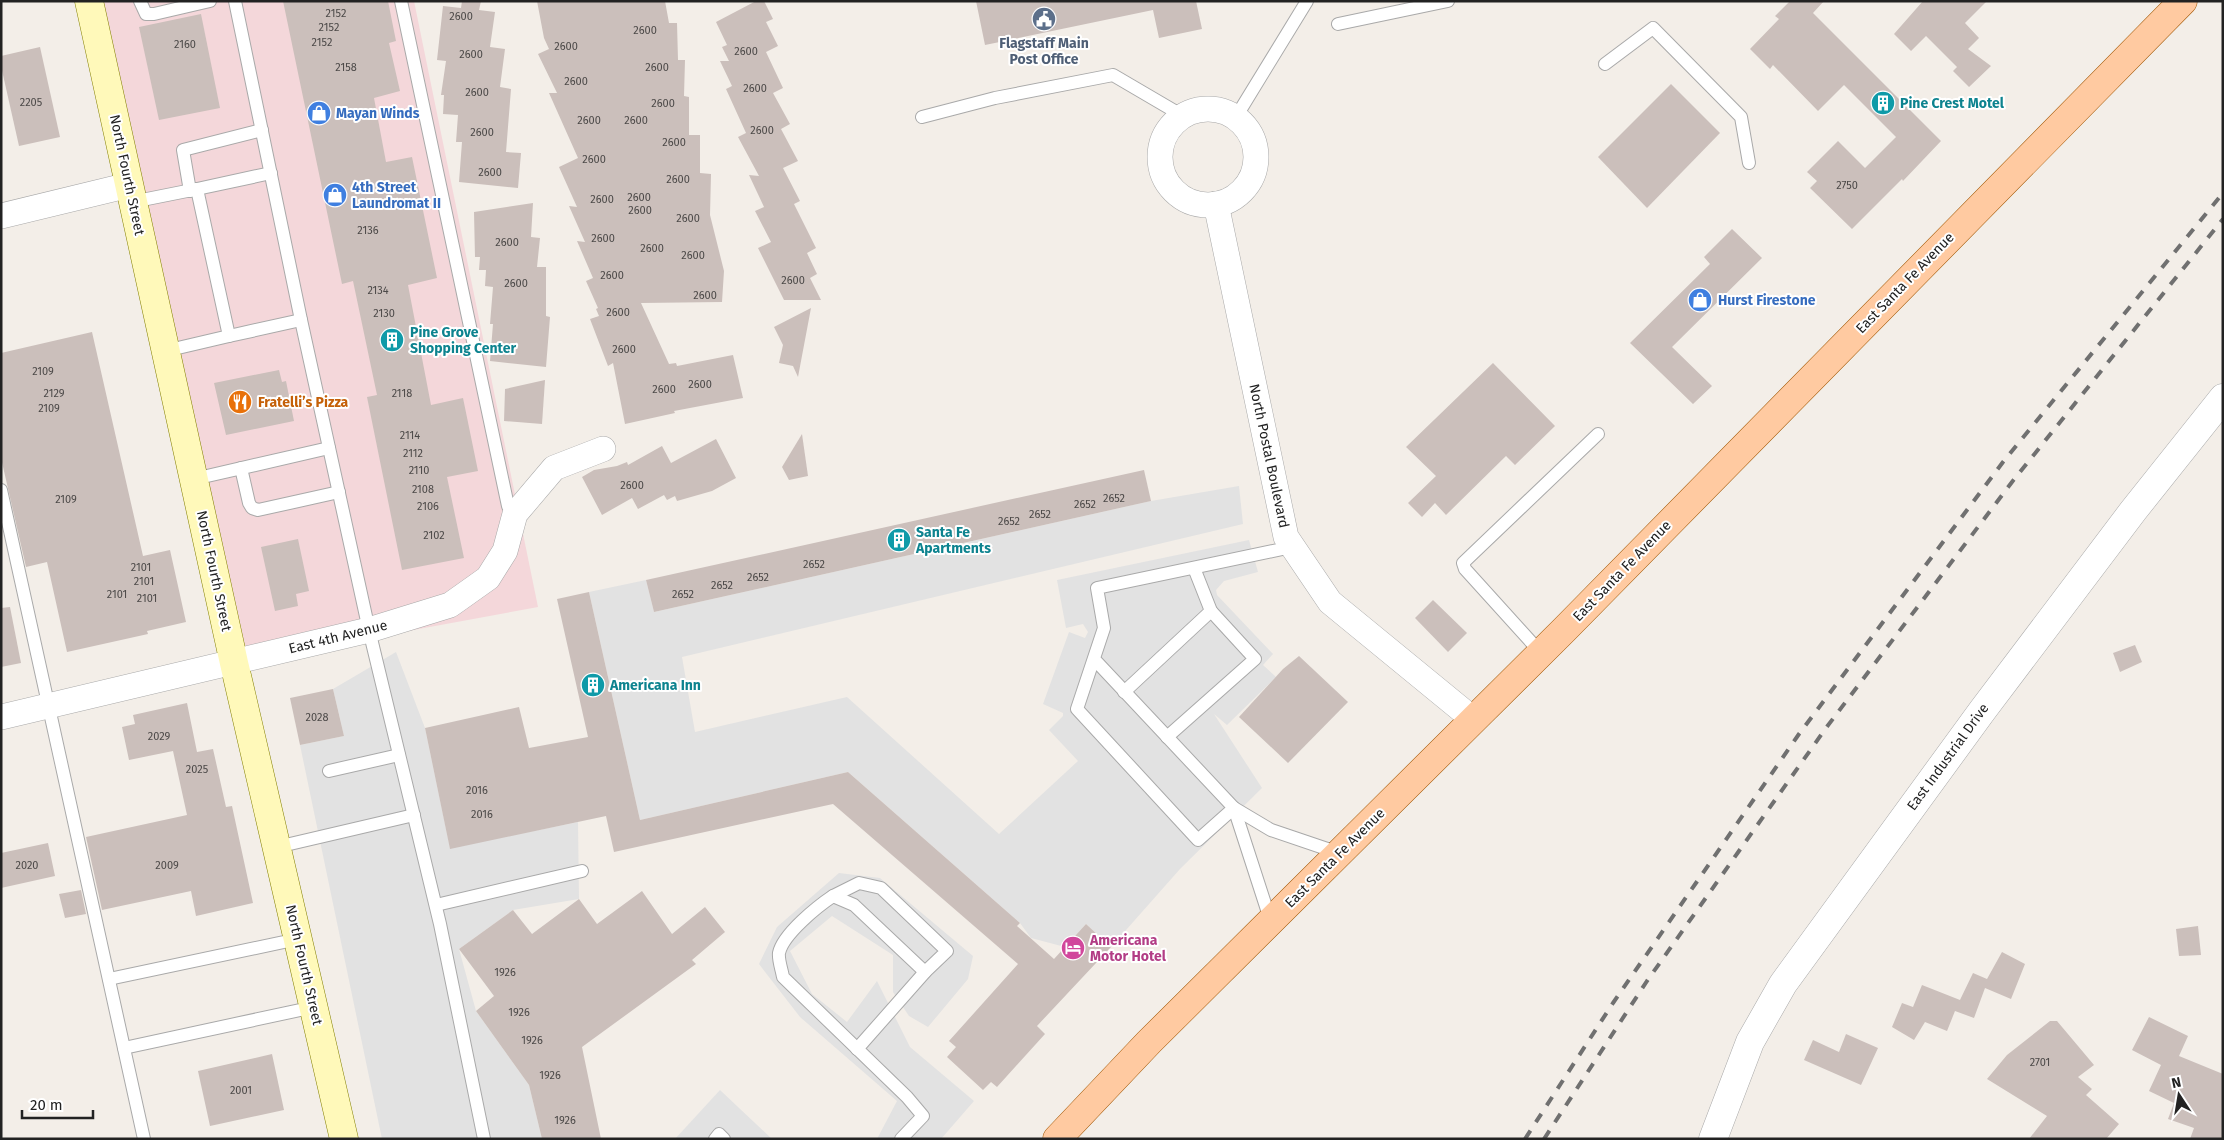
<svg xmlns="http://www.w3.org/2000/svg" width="2224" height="1140" viewBox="0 0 2224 1140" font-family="'Fira Sans',sans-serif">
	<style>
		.commercial { fill: #f4d7da }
		.parking { fill: #e2e2e2 }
		.building { fill: #cbbfbb }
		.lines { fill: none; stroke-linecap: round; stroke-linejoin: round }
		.service-casing { stroke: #a9a9a9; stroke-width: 14 }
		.minor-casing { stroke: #a9a9a9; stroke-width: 26 }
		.tertiary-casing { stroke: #a9a9a9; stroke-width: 29 }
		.secondary-casing { stroke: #827e00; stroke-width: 29 }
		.primary-casing { stroke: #a05500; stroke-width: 29 }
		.service { stroke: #fff; stroke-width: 12 }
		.minor { stroke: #fff; stroke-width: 25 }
		.tertiary { stroke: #fff; stroke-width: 28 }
		.secondary { stroke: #fff9ba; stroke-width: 28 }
		.primary { stroke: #ffcaa1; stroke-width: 28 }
		.rail { stroke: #707070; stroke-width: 4; stroke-dasharray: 10 10; stroke-linecap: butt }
		.labels { text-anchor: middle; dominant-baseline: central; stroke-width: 4; stroke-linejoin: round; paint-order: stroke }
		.number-label { font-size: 11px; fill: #4c4948 }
		.service-label { font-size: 14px; font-weight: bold; fill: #4e5e75; stroke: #fff }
		.culture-label { font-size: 14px; font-weight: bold; fill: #0d838f; stroke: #fff; text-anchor: start }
		.shop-label { font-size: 14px; font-weight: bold; fill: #366cbe; stroke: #fff; text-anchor: start }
		.street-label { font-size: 14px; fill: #222; stroke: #fff }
		.food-label { font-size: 14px; font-weight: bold; fill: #c56008; stroke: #fff; text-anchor: start }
		.hotel-label { font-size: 14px; font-weight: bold; fill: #b23c85; stroke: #fff; text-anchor: start }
	</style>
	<rect width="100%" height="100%" fill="#f3eee8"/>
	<path class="commercial" d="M92,1H414L538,607L234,663Z"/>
	<g class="parking">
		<path d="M1239,486L1243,524L682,657L695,732L847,697L999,834L1078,761L1049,730L1063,716V713L1043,704L1069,632L1085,638L1088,632L1083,624L1066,628L1057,580L1249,540L1258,572L1224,581L1216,590L1217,595L1273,654L1263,665L1276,677L1227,725L1214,714L1262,788L1180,869L1111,947L1086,924L1065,947L1031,938L1020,923L848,772L640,820L589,592L646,580L654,612L1151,501Z"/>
		<path d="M396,652L425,728L450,848L578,822L579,899L513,910L459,949L476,1011L529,1085L542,1139H382L300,745L344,736L333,689Z"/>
		<path d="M839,873L880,878L973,956L968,979L928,1027L909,1016L893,992V955L832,916L790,951L812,994L847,1022L877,981L910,1047L974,1101L941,1139H877L897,1101L800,1017L759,964L777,927Z"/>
		<path d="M720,1090L772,1139H675Z"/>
	</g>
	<g class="building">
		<path d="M283,1H388L396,41L389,43L400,91L374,98L386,162L412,157L437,278L408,285L431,405L463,398L478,471L447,477L464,558L402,570L367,397L377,395L353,281L342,284Z"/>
		<path d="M462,1H481L479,10L495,12L490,47L505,49L500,87L511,89L506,152L521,153L518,188L459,182L462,142H456L458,115L443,114L444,95H441L446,61L437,60L443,6L461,8Z"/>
		<path d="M537,1H665L669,23H677L678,60H685L684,96L689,97V135H700V173L711,174L710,215L724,271L722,302L641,303L669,364L676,363L677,366L733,355L743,398L674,411L675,413L625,424L613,363L608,366L590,319L599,316L596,309L598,308L586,281L593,278L577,241L585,242L569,206L577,207L559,167L578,158L549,93H557L538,54L549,49L544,38Z"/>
		<path d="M756,1H764L773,19L766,22L778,46L766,52L783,88L773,93L790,124L781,129L798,161L783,168L800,201L794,204L816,248L807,253L817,274L810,278L821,300H784L758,248L771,242L755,211L764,207L749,175L759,176L738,137L746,133L726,89L732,86L720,61H729L722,47L727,45L716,22Z"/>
		<path d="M976,1H1196L1202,29L1159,38L1153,10L985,45Z"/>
		<path d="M1790,1H1824L1813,13L1941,141L1903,181L1902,179L1852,229L1810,188L1817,181L1807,172L1838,141L1865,168L1896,137L1844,85L1818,111L1773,65L1770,69L1750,49L1779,19L1775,16Z"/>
		<path d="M1923,1H1987L1965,23L1979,38L1968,49L1991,66L1969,87L1953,71L1957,67L1926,36L1911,51L1894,34Z"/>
		<path d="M201,14L220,108L159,120L139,27Z"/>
		<path d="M40,47L60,137L19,146L1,66V56Z"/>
		<path d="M1671,84L1720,133L1647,208L1598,157Z"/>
		<path d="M533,203L531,237L540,238L537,267H546V316L550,317L546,367L490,361L493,324H490L493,287L485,286L486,270H479L480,257H475L474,212Z"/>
		<path d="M1732,229L1762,258L1672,347L1712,386L1693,404L1630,343L1710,264L1704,257Z"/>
		<path d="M811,308L798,377L793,366L779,363L783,345L774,327Z"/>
		<path d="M92,332L143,556L170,550L186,622L147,631L148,634L67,652L47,562L26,567L1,458V353Z"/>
		<path d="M1493,363L1555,426L1515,465L1506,456L1446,515L1435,503L1422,517L1408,503L1436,476L1406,447Z"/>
		<path d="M279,370L282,382L286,381L294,421L226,435L214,383Z"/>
		<path d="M545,380L542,424L504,421L505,389Z"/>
		<path d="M802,434L808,476L789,480L782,467Z"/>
		<path d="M716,439L736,478L712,491L677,501L675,496L667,500L664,495L638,509L632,498L602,515L582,477L594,470L617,466L627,462L628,465L662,446L671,463Z"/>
		<path d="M1144,470L1151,501L654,612L646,580Z"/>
		<path d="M298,539L309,591L296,594L298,606L275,611L261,547Z"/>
		<path d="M589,592L640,820L848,772L1020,923L1017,926L1054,959L1086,924L1111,947L1037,1026L1045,1034L997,1087L991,1082L983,1090L947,1057L956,1047L949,1041L1018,964L833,804L614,852L606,816L450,849L425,728L519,707L529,748L588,737L557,599Z"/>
		<path d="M1433,600L1467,633L1448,652L1415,618Z"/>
		<path d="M10,607L21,663L1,667V608Z"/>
		<path d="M2135,645L2142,662L2120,672L2113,653Z"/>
		<path d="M1299,656L1348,702L1288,763L1239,717L1283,669Z"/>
		<path d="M333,689L344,736L300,745L290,698Z"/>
		<path d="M187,703L197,752L213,749L226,807L232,806L253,903L196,916L191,891L102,910L86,837L187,815L173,751L129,760L122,727L135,724L133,715Z"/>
		<path d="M48,843L55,876L1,888V853Z"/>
		<path d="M81,890L86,914L65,918L59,894Z"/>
		<path d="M642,891L672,934L705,907L725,932L692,960L696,964L582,1047L601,1139H542L529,1085L476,1011L494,996L459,949L513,910L532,934L579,899L597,924Z"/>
		<path d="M2198,926L2201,955L2179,956L2176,929Z"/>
		<path d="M2002,952L2025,964L2011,999L1985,988L1974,1018L1955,1011L1947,1031L1925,1022L1914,1040L1892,1027L1902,1003L1913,1007L1922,985L1960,1000L1959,1002L1973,973L1987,979Z"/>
		<path d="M2149,1017L2188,1036L2179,1056L2223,1074V1139H2190L2194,1128L2168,1119L2174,1103L2149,1091L2161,1065L2132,1050Z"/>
		<path d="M2050,1021H2057L2094,1065L2078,1077L2092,1089L2086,1095L2119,1124L2106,1139H2029L2047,1116L1987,1079L2007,1055Z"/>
		<path d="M1846,1034L1878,1048L1861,1085L1804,1060L1813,1040L1839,1052Z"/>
		<path d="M272,1054L284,1110L210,1126L198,1071Z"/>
	</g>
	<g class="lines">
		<g class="service-casing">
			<g id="service">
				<path d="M140,1L146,14H154L210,1"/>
				<path d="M235,1L301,320L369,630L440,924L484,1139"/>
				<path d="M401,1L508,506L515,514"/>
				<path d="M1338,24L1448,1"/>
				<path d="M1605,64L1653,28L1741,117L1749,163"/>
				<path d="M922,117L995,98L1113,75L1183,116"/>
				<path d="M1236,117L1307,1"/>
				<path d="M197,189L271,173"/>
				<path d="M190,191L183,150L262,130"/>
				<path d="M132,202L197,189L229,336L165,351"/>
				<path d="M229,336L301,320"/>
				<path d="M241,468L249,503L252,508L258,510L339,492"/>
				<path d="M194,479L329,448"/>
				<path d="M1,490L144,1139"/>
				<path d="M1541,653L1465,569L1463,563L1598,434"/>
				<path d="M1094,659L1234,808L1198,840L1077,709L1104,628L1097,588L1292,547"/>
				<path d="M1124,692L1211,611L1194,568"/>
				<path d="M1167,737L1255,659L1211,611"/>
				<path d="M329,771L399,755"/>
				<path d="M1234,808L1271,922"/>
				<path d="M1234,808L1271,830L1339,853"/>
				<path d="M277,847L414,815"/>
				<path d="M833,896L859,883L881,888L947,951L925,972L857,1049"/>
				<path d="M436,905L582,871"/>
				<path d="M109,979L298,939"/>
				<path d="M124,1048L314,1007"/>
				<path d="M715,1139L719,1134L724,1139"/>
				<path d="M901,1139L923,1116L907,1097L783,977C782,970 778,960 779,953C783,934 818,906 833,896L854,905L925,972"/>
			</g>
		</g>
		<g class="minor-casing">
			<g id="minor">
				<circle cx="1208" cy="157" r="48"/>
				<path d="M1216,204L1286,537L1330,602L1474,720"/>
				<path d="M1,216L129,185"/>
				<path d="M1,717L369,630L450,605L488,578L505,551L515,514L554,468L603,449"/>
			</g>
		</g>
		<g class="tertiary-casing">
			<path id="tertiary" d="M1713,1139L1750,1042L1783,984L1982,711L2133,511L2223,398"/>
		</g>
		<g class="secondary-casing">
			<path id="secondary" d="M89,1L234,663L344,1139"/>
		</g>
		<g class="primary-casing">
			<path id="primary" d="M1057,1139L1149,1042L1564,630L2183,1"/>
		</g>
		<use href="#service" class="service"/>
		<use href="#minor" class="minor"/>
		<use href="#tertiary" class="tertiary"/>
		<use href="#secondary" class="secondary"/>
		<use href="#primary" class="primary"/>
		<g class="rail">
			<path d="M1525,1139L1613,1003L1799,734L2003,462L2223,193"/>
			<path d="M1544,1139L1647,981L1826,728L2012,482L2223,219"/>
		</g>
	</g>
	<defs>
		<g id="civic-disc" transform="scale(1.25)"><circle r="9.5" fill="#5c6f8a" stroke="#fff"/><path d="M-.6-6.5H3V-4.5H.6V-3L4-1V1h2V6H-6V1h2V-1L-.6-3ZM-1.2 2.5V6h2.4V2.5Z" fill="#fff"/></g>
		<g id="building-disc" transform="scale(1.25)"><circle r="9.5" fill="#0f9aa8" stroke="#fff"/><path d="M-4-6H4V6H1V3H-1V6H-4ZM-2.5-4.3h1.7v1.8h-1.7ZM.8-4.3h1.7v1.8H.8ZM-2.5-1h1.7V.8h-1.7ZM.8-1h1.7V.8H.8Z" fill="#fff"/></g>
		<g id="shop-disc" transform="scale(1.25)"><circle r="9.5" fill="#3f7fe0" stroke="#fff"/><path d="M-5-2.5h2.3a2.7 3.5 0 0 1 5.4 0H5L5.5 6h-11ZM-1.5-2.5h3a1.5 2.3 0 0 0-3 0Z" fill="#fff"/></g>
		<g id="restaurant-disc" transform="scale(1.25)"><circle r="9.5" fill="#e8710a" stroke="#fff"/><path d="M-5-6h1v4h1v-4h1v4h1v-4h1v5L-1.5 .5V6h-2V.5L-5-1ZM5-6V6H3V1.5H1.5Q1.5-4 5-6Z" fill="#fff"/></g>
		<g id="hotel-disc" transform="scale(1.25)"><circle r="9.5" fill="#d1479c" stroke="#fff"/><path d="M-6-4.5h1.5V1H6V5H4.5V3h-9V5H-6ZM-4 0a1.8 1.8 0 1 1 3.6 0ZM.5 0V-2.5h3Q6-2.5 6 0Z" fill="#fff"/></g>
	</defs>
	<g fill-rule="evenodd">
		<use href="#civic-disc" x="1044" y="19"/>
		<use href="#building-disc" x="1883" y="103"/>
		<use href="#shop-disc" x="319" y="113"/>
		<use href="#shop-disc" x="335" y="195"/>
		<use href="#shop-disc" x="1700" y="300"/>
		<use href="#building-disc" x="392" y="340"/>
		<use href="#restaurant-disc" x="240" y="402"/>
		<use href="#building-disc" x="899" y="540"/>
		<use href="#building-disc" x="593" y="685"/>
		<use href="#hotel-disc" x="1073" y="948"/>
	</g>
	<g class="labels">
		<g class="number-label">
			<text x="336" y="13">2152</text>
			<text x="461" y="16">2600</text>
			<text x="329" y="27">2152</text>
			<text x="645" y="30">2600</text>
			<text x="322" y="42">2152</text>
			<text x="185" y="44">2160</text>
			<text x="566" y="46">2600</text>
			<text x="746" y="51">2600</text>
			<text x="471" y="54">2600</text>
			<text x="346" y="67">2158</text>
			<text x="657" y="67">2600</text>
			<text x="576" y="81">2600</text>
			<text x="755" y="88">2600</text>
			<text x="477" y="92">2600</text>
			<text x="31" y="102">2205</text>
			<text x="663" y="103">2600</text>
			<text x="589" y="120">2600</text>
			<text x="636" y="120">2600</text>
			<text x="762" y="130">2600</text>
			<text x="482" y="132">2600</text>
			<text x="674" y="142">2600</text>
			<text x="594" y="159">2600</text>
			<text x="490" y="172">2600</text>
			<text x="678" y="179">2600</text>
			<text x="1847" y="185">2750</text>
			<text x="639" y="197">2600</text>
			<text x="602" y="199">2600</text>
			<text x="640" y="210">2600</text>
			<text x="688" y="218">2600</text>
			<text x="368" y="230">2136</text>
			<text x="603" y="238">2600</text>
			<text x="507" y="242">2600</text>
			<text x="652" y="248">2600</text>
			<text x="693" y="255">2600</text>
			<text x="612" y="275">2600</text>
			<text x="793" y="280">2600</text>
			<text x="516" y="283">2600</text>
			<text x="378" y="290">2134</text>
			<text x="705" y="295">2600</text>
			<text x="618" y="312">2600</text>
			<text x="384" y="313">2130</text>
			<text x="624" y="349">2600</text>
			<text x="43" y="371">2109</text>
			<text x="700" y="384">2600</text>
			<text x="664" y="389">2600</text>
			<text x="54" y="393">2129</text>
			<text x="402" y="393">2118</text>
			<text x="49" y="408">2109</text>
			<text x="410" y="435">2114</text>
			<text x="413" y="453">2112</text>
			<text x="419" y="470">2110</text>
			<text x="632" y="485">2600</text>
			<text x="423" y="489">2108</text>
			<text x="1114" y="498">2652</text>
			<text x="66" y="499">2109</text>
			<text x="1085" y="504">2652</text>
			<text x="428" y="506">2106</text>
			<text x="1040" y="514">2652</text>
			<text x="1009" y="521">2652</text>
			<text x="434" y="535">2102</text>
			<text x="814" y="564">2652</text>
			<text x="141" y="567">2101</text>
			<text x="758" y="577">2652</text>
			<text x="144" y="581">2101</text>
			<text x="722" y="585">2652</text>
			<text x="117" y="594">2101</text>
			<text x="683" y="594">2652</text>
			<text x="147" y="598">2101</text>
			<text x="317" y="717">2028</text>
			<text x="159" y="736">2029</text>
			<text x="197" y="769">2025</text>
			<text x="477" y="790">2016</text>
			<text x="482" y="814">2016</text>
			<text x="27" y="865">2020</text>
			<text x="167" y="865">2009</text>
			<text x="505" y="972">1926</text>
			<text x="519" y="1012">1926</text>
			<text x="532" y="1040">1926</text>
			<text x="2040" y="1062">2701</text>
			<text x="550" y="1075">1926</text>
			<text x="241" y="1090">2001</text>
			<text x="565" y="1120">1926</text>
		</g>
		<g class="service-label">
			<text x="1044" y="43">Flagstaff Main<tspan x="1044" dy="16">Post Office</tspan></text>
		</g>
		<g class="culture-label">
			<text x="1900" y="103">Pine Crest Motel</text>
			<text x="410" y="332">Pine Grove<tspan x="410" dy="16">Shopping Center</tspan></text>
			<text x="916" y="532">Santa Fe<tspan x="916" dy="16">Apartments</tspan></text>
			<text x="610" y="685">Americana Inn</text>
		</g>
		<g class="shop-label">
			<text x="336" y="113">Mayan Winds</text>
			<text x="352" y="187">4th Street<tspan x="352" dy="16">Laundromat II</tspan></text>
			<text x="1718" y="300">Hurst Firestone</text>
		</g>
		<g class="street-label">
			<text transform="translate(127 175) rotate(78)">North Fourth Street</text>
			<text transform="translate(1905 283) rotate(-46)">East Santa Fe Avenue</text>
			<text transform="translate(1269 456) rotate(78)">North Postal Boulevard</text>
			<text transform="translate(214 571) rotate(78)">North Fourth Street</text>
			<text transform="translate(1622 571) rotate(-46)">East Santa Fe Avenue</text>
			<text transform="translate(338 637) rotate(-14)">East 4th Avenue</text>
			<text transform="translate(1948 757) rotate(-54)">East Industrial Drive</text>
			<text transform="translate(1335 858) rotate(-45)">East Santa Fe Avenue</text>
			<text transform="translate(304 965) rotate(77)">North Fourth Street</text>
		</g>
		<g class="food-label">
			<text x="258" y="402">Fratelli’s Pizza</text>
		</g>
		<g class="hotel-label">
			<text x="1090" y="940">Americana<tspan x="1090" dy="16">Motor Hotel</tspan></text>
		</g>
	</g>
	<rect width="2224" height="1140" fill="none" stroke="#222222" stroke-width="5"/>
	<g transform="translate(2179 1095) rotate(348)" stroke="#ffffff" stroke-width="4" paint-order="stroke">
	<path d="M0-4L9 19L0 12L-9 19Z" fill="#222222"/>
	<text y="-8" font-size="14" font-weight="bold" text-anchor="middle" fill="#222222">N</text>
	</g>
	<path d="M22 1110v8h71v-8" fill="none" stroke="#222222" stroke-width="2.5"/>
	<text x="30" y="1110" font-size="15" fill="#222222" stroke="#ffffff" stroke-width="4" paint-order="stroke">20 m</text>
</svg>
